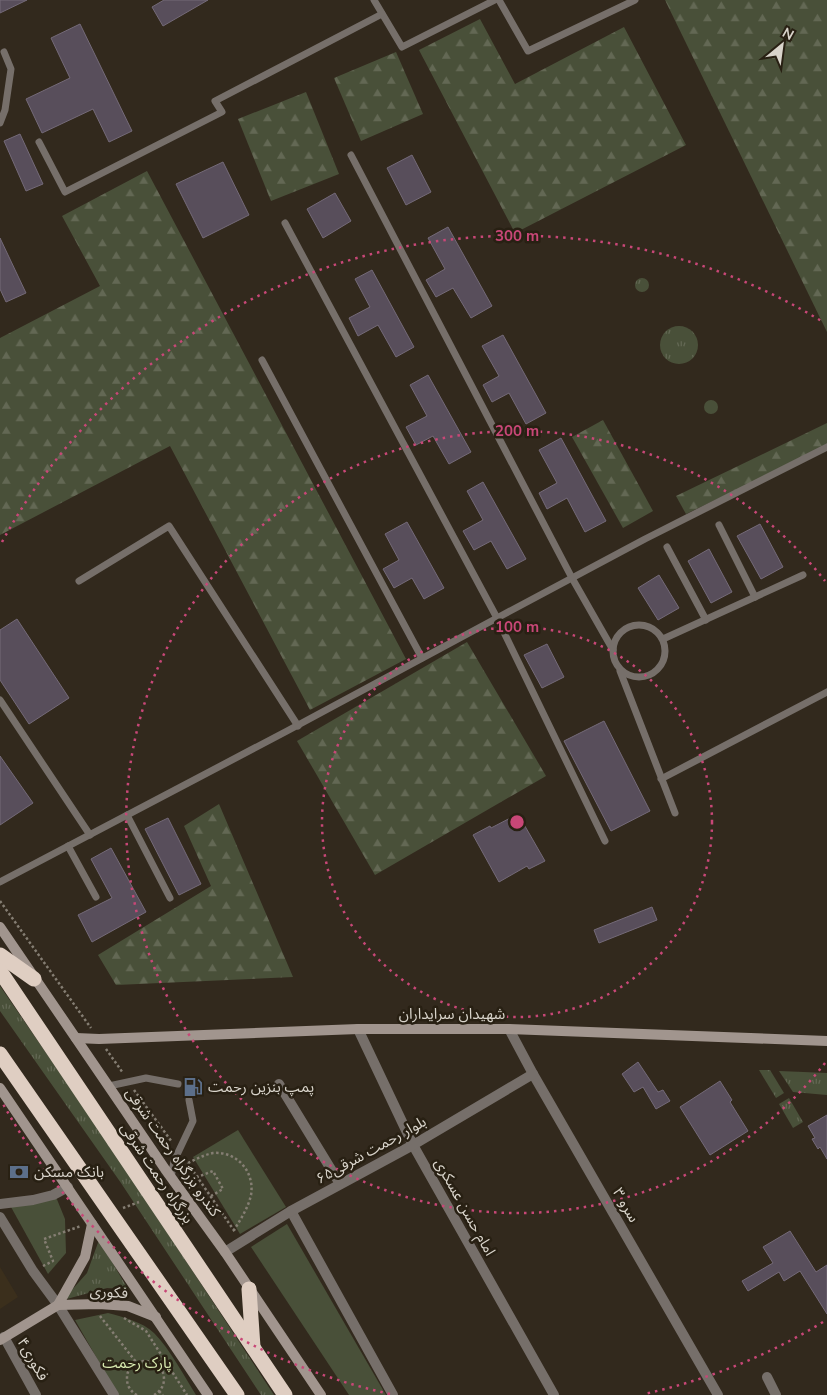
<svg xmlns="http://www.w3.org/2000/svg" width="827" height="1395" viewBox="0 0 827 1395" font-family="'Nunito Sans','Noto Sans Arabic',sans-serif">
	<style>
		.built { fill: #3b2f1c }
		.grass { fill: url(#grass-tufts) }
		.forest { fill: url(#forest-firs) }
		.green { fill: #495039 }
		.building { fill: #584e5b; stroke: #746a78 }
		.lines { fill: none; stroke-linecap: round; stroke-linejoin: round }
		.path { stroke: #857e73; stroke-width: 2.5; stroke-dasharray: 2.5 2.5; stroke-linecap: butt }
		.lane { stroke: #766f6a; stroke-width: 7 }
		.street { stroke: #766f6a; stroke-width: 10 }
		.secondary { stroke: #a1958e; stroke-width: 10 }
		.highway { stroke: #dfcec2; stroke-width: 15 }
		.ring { fill: none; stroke: #c84777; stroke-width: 2.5; stroke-dasharray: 2.5 5 }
		.labels { text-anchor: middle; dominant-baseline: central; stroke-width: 5; stroke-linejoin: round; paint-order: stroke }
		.street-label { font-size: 15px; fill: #d9d4cb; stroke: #282013 }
		.poi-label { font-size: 15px; fill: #d9d4cb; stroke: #282013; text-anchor: start }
		.park-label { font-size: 15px; fill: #d9ebb0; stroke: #282013 }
		.centre { fill: #c84777; stroke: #282013; stroke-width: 2.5 }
		.ring-label { font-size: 15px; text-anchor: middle; font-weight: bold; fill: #c84777; stroke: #282013; stroke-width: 5; stroke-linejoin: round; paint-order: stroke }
	</style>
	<defs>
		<pattern id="grass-tufts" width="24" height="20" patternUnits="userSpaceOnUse" patternTransform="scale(1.25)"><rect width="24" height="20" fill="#495039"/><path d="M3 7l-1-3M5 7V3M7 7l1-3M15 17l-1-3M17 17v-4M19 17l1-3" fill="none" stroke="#636854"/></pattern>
		<pattern id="forest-firs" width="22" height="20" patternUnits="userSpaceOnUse" patternTransform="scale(1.25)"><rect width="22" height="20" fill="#495039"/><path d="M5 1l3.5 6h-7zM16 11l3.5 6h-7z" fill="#636854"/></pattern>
	</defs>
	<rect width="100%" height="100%" fill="#32291d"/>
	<path class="built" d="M0,1267L18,1297L0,1309Z"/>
	<g class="grass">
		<circle cx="642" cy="285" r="7"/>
		<circle cx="679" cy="345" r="19"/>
		<circle cx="711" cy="407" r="7"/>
		<path d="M0,986L117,1156L274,1395H261L121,1183L0,1011Z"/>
		<path d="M759,1070H770L784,1093L776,1098Z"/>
		<path d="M779,1071L827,1073V1095L793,1092Z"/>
		<path d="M789,1098L803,1122L793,1128L779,1104Z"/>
		<path d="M99,1240L128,1289L107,1288L63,1300L87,1273Z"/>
	</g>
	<g class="forest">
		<path d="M665,0H827V332Z"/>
		<path d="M480,19L515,84L624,27L686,145L515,233L419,50Z"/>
		<path d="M396,52L423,114L361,141L334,78Z"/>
		<path d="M306,92L339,174L271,201L238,119Z"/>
		<path d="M147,171L406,659L310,710L170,446L0,535V338L100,286L62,216Z"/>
		<path d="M603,420L653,511L623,528L572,437Z"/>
		<path d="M827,423V446L686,514L676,496Z"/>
		<path d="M467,642L546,776L375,875L297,741Z"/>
		<path d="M219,804L293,977L116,985L98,955L211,886L184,826Z"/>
	</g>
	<g class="green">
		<path d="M238,1130L286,1207L240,1234L193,1157Z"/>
		<path d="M56,1197L65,1219L66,1253L48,1274L11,1207Z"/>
		<path d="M287,1224L386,1395H349L251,1247Z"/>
		<path d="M108,1313C123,1317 143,1322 154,1333C170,1349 184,1376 196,1395H118L75,1320Z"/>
	</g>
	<g class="building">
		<path d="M0,0H27L0,13Z"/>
		<path d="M164,0H208L163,26L152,7Z"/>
		<path d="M80,24L132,131L109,142L93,109L42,133L26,99L70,78L51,38Z"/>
		<path d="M20,134L43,184L26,191L4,141Z"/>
		<path d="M412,155L431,192L406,205L387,168Z"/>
		<path d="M223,162L249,215L203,238L176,184Z"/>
		<path d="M335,193L351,221L323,238L307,209Z"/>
		<path d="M448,227L492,306L471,318L453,288L436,297L426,280L445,269L428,238Z"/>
		<path d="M0,238L26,293L6,302L0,289Z"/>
		<path d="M372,270L414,347L396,357L378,325L358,336L349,318L370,307L355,279Z"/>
		<path d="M503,335L546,413L526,424L509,393L492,402L483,385L499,376L482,346Z"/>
		<path d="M428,375L471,452L449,464L433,436L416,445L406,427L427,416L410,385Z"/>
		<path d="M561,438L606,521L585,532L567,498L547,509L539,493L557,483L539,450Z"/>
		<path d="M483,482L526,559L507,569L491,541L474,550L463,531L483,520L467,491Z"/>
		<path d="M407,522L444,588L424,599L412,578L394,588L383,569L399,560L385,534Z"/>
		<path d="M760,524L783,567L761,579L737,536Z"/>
		<path d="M709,549L732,592L711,603L688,561Z"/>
		<path d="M659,575L679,608L658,620L638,588Z"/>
		<path d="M17,619L69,698L29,724L0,680V630Z"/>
		<path d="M547,644L564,677L542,688L524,655Z"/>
		<path d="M604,721L650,811L611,831L564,741Z"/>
		<path d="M0,756L33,803L0,825Z"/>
		<path d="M518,814L545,861L529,869L527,866L499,882L473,835L490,826L491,828Z"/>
		<path d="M168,818L201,884L179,895L145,829Z"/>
		<path d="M111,848L146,912L92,942L78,915L112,898L91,859Z"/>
		<path d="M652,907L657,920L599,943L594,930Z"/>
		<path d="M638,1062L658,1092L663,1090L670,1101L656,1109L643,1087L634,1092L622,1074Z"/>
		<path d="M720,1081L732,1100L730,1102L748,1131L710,1155L680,1107Z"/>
		<path d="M827,1115V1159L820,1147L818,1149L812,1139L815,1138L808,1126Z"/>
		<path d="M790,1231L816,1272L827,1265V1314L800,1271L784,1281L779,1272L748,1291L742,1281L773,1263L763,1247Z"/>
	</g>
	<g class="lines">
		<g class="path">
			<path d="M0,901L91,1028"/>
			<path d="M106,1049L123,1073"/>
			<path d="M134,1090L172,1142"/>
			<path d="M185,1159L235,1232"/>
			<path d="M188,1163C196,1159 204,1155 213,1153C237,1151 255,1172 251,1195C248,1208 241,1219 234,1230"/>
			<path d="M187,1181L213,1171L223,1189L211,1196"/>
			<path d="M123,1208L139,1202"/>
			<path d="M43,1266L53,1261L44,1239L81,1226"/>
			<path d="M100,1316L136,1362"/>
			<path d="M124,1318L146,1331L187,1395"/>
			<path d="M159,1391L163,1395"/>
			<path d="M137,1395C131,1392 127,1386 127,1379C126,1355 164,1355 164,1379C164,1386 160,1392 154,1395"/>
		</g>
		<g class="lane">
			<path d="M374,0L402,47L495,0"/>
			<path d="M499,0L528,51L635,0"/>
			<path d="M0,123L5,110L11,69L4,52"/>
			<path d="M39,142L65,192L222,112L215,101L382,14"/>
			<path d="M351,155L572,578L613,650"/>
			<path d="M285,223L497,618L605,841"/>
			<path d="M262,360L422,658"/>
			<path d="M719,525L755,597"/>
			<path d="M667,547L706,620"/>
			<path d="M79,581L169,526L298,726"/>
			<circle cx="639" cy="651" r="26"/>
			<path d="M663,639L803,575"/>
			<path d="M620,671L675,813"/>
			<path d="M0,700L90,835"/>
			<path d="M661,779L827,692"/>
			<path d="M127,815L170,898"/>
			<path d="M68,846L96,897"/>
			<path d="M0,882L287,731L497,618L645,539L827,447"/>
			<path d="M109,1086L146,1078L178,1084"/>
			<path d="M171,1178L174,1161L193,1121L189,1100"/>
		</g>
		<g class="street">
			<path d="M358,1029L413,1145L554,1395"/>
			<path d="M509,1029L533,1074L718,1395"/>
			<path d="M279,1084L340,1184"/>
			<path d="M0,1204L33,1200L53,1195L68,1187"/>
			<path d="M291,1211L393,1395"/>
			<path d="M0,1217L33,1271L58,1305L114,1395"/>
			<path d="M225,1252L291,1211L413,1145L533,1074"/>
			<path d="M4,1337L36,1395"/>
			<path d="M767,1377L776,1395"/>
		</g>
		<g class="secondary">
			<path d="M0,927L165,1169L225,1252L321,1395"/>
			<path d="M76,1038L99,1039L358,1029H509L827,1041"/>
			<path d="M0,1088L208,1395"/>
			<path d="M58,1305L85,1257L92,1224"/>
			<path d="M0,1340L58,1305L99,1304L128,1306L156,1317"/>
		</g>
		<g class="highway">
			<path d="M0,955L34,979"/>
			<path d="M0,971L285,1395"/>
			<path d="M0,1054L237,1395"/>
			<path d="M249,1289L253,1347"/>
		</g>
	</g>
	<g class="ring">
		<circle cx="517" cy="822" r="195"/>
		<path d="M825 1063A391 391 0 1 1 825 581"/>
		<path d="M823 1322A586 586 0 0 1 644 1394M390 1394A586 586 0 0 1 2 1102M2 542A586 586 0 0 1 823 322"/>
	</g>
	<defs>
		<g id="fuel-bare" transform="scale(1.5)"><path d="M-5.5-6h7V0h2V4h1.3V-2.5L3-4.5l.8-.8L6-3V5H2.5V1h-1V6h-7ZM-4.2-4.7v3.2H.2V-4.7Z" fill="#5c6f8a" stroke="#282013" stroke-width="2.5" paint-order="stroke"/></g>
		<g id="bank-bare" transform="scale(1.5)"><path d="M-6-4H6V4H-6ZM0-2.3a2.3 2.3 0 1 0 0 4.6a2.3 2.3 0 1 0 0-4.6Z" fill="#5c6f8a" stroke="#282013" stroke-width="2.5" paint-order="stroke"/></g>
	</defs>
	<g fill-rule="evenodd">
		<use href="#fuel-bare" x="193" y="1087"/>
		<use href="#bank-bare" x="19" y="1172"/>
	</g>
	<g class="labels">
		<g class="street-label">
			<text x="452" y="1014">شهیدان سرایداران</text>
			<text transform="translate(371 1150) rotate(-29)">بلوار رحمت شرقی۶۵</text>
			<text transform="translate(173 1152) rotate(55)">کندرو بزرگراه رحمت شرقی</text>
			<text transform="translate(157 1173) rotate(56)">بزرگراه رحمت شرقی</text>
			<text transform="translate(626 1205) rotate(60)">سرو ۳</text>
			<text transform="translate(465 1207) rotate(61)">امام حسن عسکری</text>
			<text transform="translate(109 1292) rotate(4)">فکوری</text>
			<text transform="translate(33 1359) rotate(60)">فکوری۴</text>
		</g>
		<g class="poi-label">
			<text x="208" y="1087">پمپ بنزین رحمت</text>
			<text x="34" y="1172">بانک مسکن</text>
		</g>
		<g class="park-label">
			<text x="137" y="1363">پارک رحمت</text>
		</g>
	</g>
	<circle cx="517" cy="822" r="8" class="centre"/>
	<g class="ring-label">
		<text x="517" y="241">300 m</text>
		<text x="517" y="436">200 m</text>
		<text x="517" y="632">100 m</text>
	</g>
	<g transform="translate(782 45) rotate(29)" stroke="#282013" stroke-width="4" paint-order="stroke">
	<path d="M0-4L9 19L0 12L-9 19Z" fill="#d9d4cb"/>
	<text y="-8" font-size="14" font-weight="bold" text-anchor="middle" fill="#d9d4cb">N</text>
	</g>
</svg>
